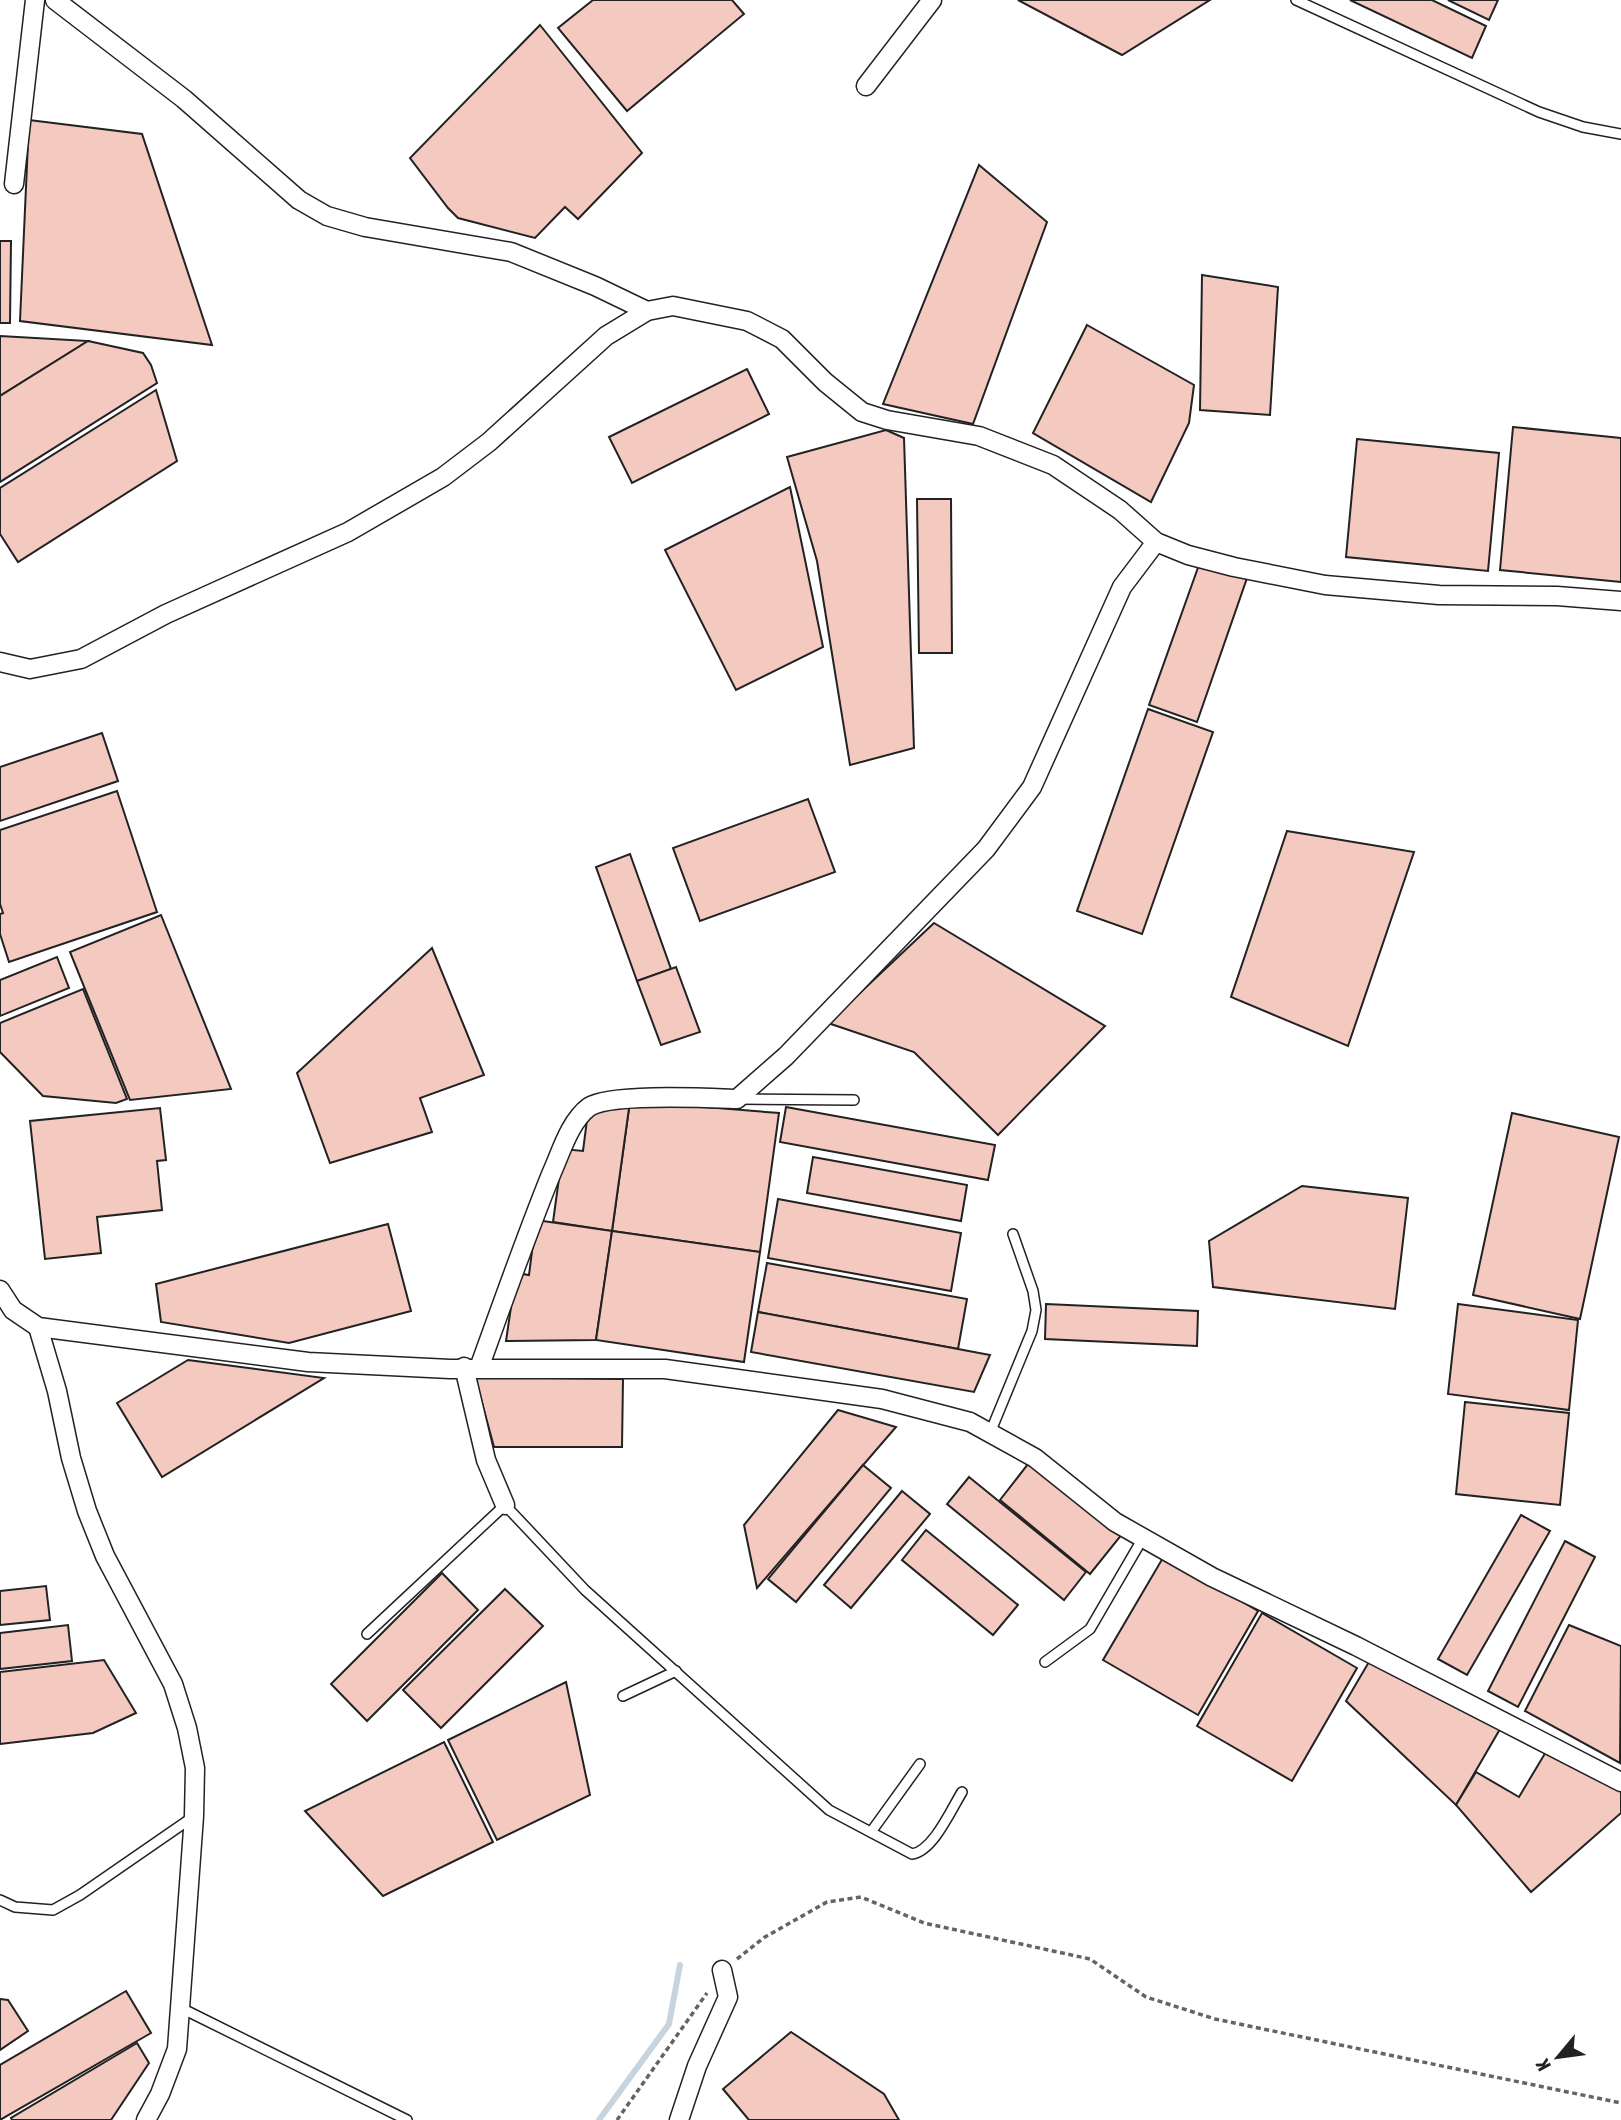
<svg xmlns="http://www.w3.org/2000/svg" width="1621" height="2120" viewBox="0 0 1621 2120" font-family="'Asap Condensed',sans-serif">
	<style>
		.lines { fill: none; stroke-linecap: round; stroke-linejoin: round }
		.stream { stroke: #c7d3dd; stroke-width: 6 }
		.building { fill: #f3c9c0; stroke: #222; stroke-width: 2 }
		.service-casing { stroke: #222; stroke-width: 12 }
		.minor-casing { stroke: #222; stroke-width: 21 }
		.path { stroke: #646464; stroke-width: 3.5; stroke-dasharray: 5 3.5; stroke-linecap: butt }
		.service { stroke: #fff; stroke-width: 9 }
		.minor { stroke: #fff; stroke-width: 18 }
	</style>
	<rect width="100%" height="100%" fill="#fff"/>
	<g class="lines">
		<path class="stream" d="M599,2120L669,2024L680,1965"/>
	</g>
	<g class="building">
		<path d="M593,0H732L744,14L627,111L558,28Z"/>
		<path d="M1018,0H1210L1122,55Z"/>
		<path d="M1350,0H1432L1486,26L1472,58Z"/>
		<path d="M1448,0H1498L1489,20Z"/>
		<path d="M540,25L642,153L578,219L565,207L535,238L458,218L448,208L410,158Z"/>
		<path d="M29,120L142,134L212,345L20,321Z"/>
		<path d="M979,165L1047,222L973,424L883,404Z"/>
		<path d="M0,241H11L10,323H0Z"/>
		<path d="M1202,275L1278,287L1270,415L1200,410Z"/>
		<path d="M1087,325L1194,385L1189,423L1151,502L1033,433Z"/>
		<path d="M0,336L88,341L0,396Z"/>
		<path d="M88,341L143,353L151,365L157,383L0,482V396Z"/>
		<path d="M747,369L769,414L632,483L609,437Z"/>
		<path d="M156,390L177,461L18,562L0,534V488Z"/>
		<path d="M1513,427L1621,438V582L1500,570Z"/>
		<path d="M886,430L904,438L914,748L850,765L817,561L787,457Z"/>
		<path d="M1357,439L1499,453L1488,571L1346,557Z"/>
		<path d="M790,487L823,647L736,690L665,550Z"/>
		<path d="M917,499H951L952,653H919Z"/>
		<path d="M1200,562L1247,578L1197,722L1149,705Z"/>
		<path d="M1148,709L1213,732L1142,934L1077,911Z"/>
		<path d="M102,733L118,781L0,821V767Z"/>
		<path d="M117,791L157,912L9,962L0,934V914L3,913L0,904V830Z"/>
		<path d="M808,799L835,872L700,921L673,848Z"/>
		<path d="M1287,831L1414,852L1348,1046L1231,997Z"/>
		<path d="M630,854L671,969L637,981L596,867Z"/>
		<path d="M161,915L231,1089L130,1100L70,952Z"/>
		<path d="M934,923L1105,1026L998,1135L914,1052L828,1023Z"/>
		<path d="M432,948L484,1075L420,1098L432,1132L330,1163L297,1073Z"/>
		<path d="M57,957L69,988L0,1016V980Z"/>
		<path d="M676,967L700,1032L661,1045L637,981Z"/>
		<path d="M83,989L127,1099L116,1103L43,1096L0,1052V1023Z"/>
		<path d="M630,1101L779,1113L760,1252L612,1231Z"/>
		<path d="M630,1101L612,1231L553,1222L563,1149L583,1151L588,1112Z"/>
		<path d="M786,1107L995,1145L988,1180L780,1142Z"/>
		<path d="M160,1108L166,1160L157,1161L162,1210L97,1217L101,1253L45,1259L30,1121Z"/>
		<path d="M1512,1113L1619,1137L1580,1319L1473,1295Z"/>
		<path d="M813,1157L967,1185L961,1221L807,1193Z"/>
		<path d="M1302,1186L1408,1198L1395,1309L1213,1287L1209,1241Z"/>
		<path d="M778,1199L961,1233L951,1291L768,1258Z"/>
		<path d="M536,1220L612,1231L596,1340L506,1341L516,1273L529,1275Z"/>
		<path d="M388,1224L411,1311L289,1343L161,1322L156,1284Z"/>
		<path d="M612,1231L760,1252L744,1362L596,1340Z"/>
		<path d="M767,1263L967,1299L958,1349L758,1312Z"/>
		<path d="M1046,1304L1198,1311L1197,1346L1045,1339Z"/>
		<path d="M1458,1304L1578,1320L1569,1410L1448,1394Z"/>
		<path d="M758,1312L958,1349L990,1355L974,1392L751,1352Z"/>
		<path d="M188,1360L324,1378L162,1477L117,1403Z"/>
		<path d="M475,1377L623,1379L622,1447H494Z"/>
		<path d="M1465,1402L1569,1413L1560,1505L1456,1494Z"/>
		<path d="M838,1410L896,1427L757,1588L744,1525Z"/>
		<path d="M1032,1459L1123,1533L1090,1574L1000,1500Z"/>
		<path d="M863,1465L891,1488L796,1602L768,1579Z"/>
		<path d="M969,1477L1086,1572L1064,1600L947,1504Z"/>
		<path d="M902,1491L930,1514L851,1608L824,1585Z"/>
		<path d="M1521,1515L1550,1531L1467,1675L1438,1659Z"/>
		<path d="M926,1530L1018,1605L993,1635L902,1560Z"/>
		<path d="M1565,1541L1595,1557L1518,1707L1488,1691Z"/>
		<path d="M1164,1556L1258,1611L1198,1715L1103,1660Z"/>
		<path d="M442,1573L478,1610L367,1721L331,1684Z"/>
		<path d="M46,1586L50,1620L0,1625V1591Z"/>
		<path d="M505,1589L543,1626L441,1728L403,1690Z"/>
		<path d="M1262,1613L1357,1668L1292,1781L1197,1726Z"/>
		<path d="M68,1625L72,1661L0,1669V1633Z"/>
		<path d="M1569,1625L1621,1646L1620,1763L1525,1711Z"/>
		<path d="M1373,1655L1500,1729L1456,1805L1346,1701Z"/>
		<path d="M104,1660L136,1713L93,1733L0,1744V1672Z"/>
		<path d="M566,1682L590,1795L497,1840L448,1740Z"/>
		<path d="M444,1742L493,1842L383,1896L305,1811Z"/>
		<path d="M1550,1745L1621,1787V1813L1531,1892L1456,1805L1476,1772L1519,1797Z"/>
		<path d="M126,1991L151,2033L0,2120V2065Z"/>
		<path d="M0,1999L8,2000L28,2031L0,2050Z"/>
		<path d="M791,2032L884,2094L899,2120H749L723,2089Z"/>
		<path d="M137,2043L149,2063L111,2120H12L11,2118Z"/>
	</g>
	<g class="lines">
		<g class="service-casing">
			<g id="service">
				<path d="M1296,0L1539,112L1583,127L1621,134"/>
				<path d="M739,1099L854,1100"/>
				<path d="M990,1433L1032,1331L1036,1310L1033,1291L1013,1234"/>
				<path d="M367,1634L505,1505L585,1590L829,1810L912,1854C933,1851 951,1810 962,1792"/>
				<path d="M1045,1662L1090,1629L1143,1538"/>
				<path d="M623,1696L676,1671"/>
				<path d="M871,1832L920,1764"/>
				<path d="M0,1900L15,1907L53,1910L80,1895L193,1817"/>
				<path d="M181,2008L407,2120"/>
			</g>
		</g>
		<g class="minor-casing">
			<g id="minor">
				<path d="M55,0L184,99L299,200L327,216L365,227L511,252L595,286L647,311"/>
				<path d="M866,86L932,0"/>
				<path d="M14,184L35,0"/>
				<path d="M0,662L30,669L81,659L166,614L348,532L443,477L489,442L606,336L647,311L673,306L747,321L782,339L825,382L862,412L887,420L979,436L1053,465L1120,510L1156,542L1188,555L1234,567L1325,585L1439,595L1557,596L1621,601"/>
				<path d="M0,1290L13,1310L38,1327L308,1362L450,1369H665L882,1399L970,1422L1035,1458L1115,1522L1212,1577L1356,1646L1621,1782"/>
				<path d="M38,1327L57,1391L71,1458L87,1511L105,1556L173,1684L187,1728L195,1768L194,1816L177,2049L160,2094L146,2120"/>
				<path d="M464,1367L486,1460L505,1505"/>
				<path d="M479,1368C503,1302 526,1236 552,1172C561,1152 570,1121 589,1107C610,1093 708,1098 737,1099L786,1056L986,849L1032,787L1122,587L1156,542"/>
				<path d="M679,2120L697,2066L728,1997L722,1970"/>
			</g>
		</g>
		<g class="path">
			<path d="M737,1959L765,1937L827,1902L861,1897L924,1923L1090,1959L1146,1997L1215,2019L1621,2103"/>
			<path d="M617,2120L707,1993"/>
		</g>
		<use href="#service" class="service"/>
		<use href="#minor" class="minor"/>
	</g>
	<g transform="translate(1558 2057) rotate(241)" stroke="#ffffff" stroke-width="5" paint-order="stroke">
	<path d="M0-5L12 26L0 18L-12 26Z" fill="#222222"/>
	<text y="-10" font-size="19" font-weight="bold" text-anchor="middle" fill="#222222">K</text>
	</g>
</svg>
